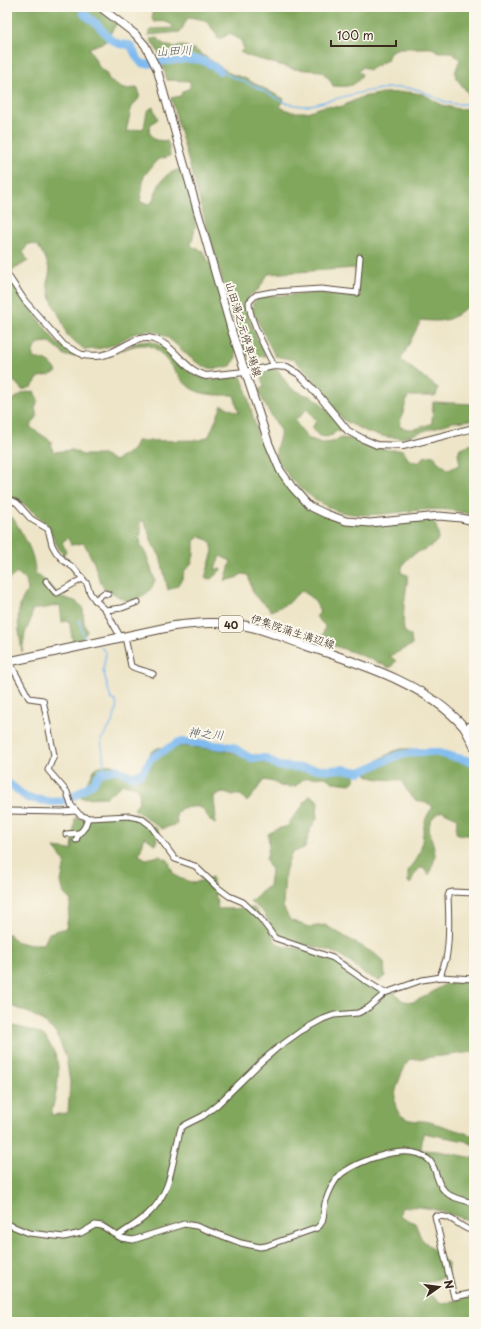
<svg xmlns="http://www.w3.org/2000/svg" width="481" height="1329" viewBox="0 0 481 1329" font-family="'Playpen Sans','Klee One',sans-serif">
	<style>
		.forest { fill: #81a75d; stroke: #5e683e }
		.lines { fill: none; stroke-linecap: round; stroke-linejoin: round }
		.stream { stroke: #7dbaf0; stroke-width: 1.5 }
		.river { stroke: #7dbaf0; stroke-width: 8 }
		.minor-casing { stroke: #564638; stroke-width: 7 }
		.tertiary-casing { stroke: #564638; stroke-width: 8 }
		.secondary-casing { stroke: #564638; stroke-width: 9 }
		.primary-casing { stroke: #564638; stroke-width: 10 }
		.minor { stroke: #fff; stroke-width: 5 }
		.tertiary { stroke: #fff; stroke-width: 6 }
		.secondary { stroke: #fff; stroke-width: 7 }
		.primary { stroke: #fff; stroke-width: 8 }
		.labels { text-anchor: middle; dominant-baseline: central; stroke-width: 4; stroke-linejoin: round; paint-order: stroke }
		.shield { fill: #fbf7ec; stroke: #75685c; stroke-width: 1 }
		.shield-label { font-size: 10px; font-weight: bold; fill: #3b2a1e }
		.street-label { font-size: 11px; fill: #3b2a1e; stroke: #fbf7ec }
		.water-label { font-size: 12px; font-style: italic; fill: #4f555d; stroke: #fbf7ec }
	</style>
	<rect width="100%" height="100%" fill="#fbf7ec"/>
	<filter id="ink" filterUnits="userSpaceOnUse"><feTurbulence type="fractalNoise" baseFrequency=".025" numOctaves="2"/><feDisplacementMap in="SourceGraphic" scale="8" xChannelSelector="R" yChannelSelector="G"/><feConvolveMatrix kernelMatrix="1 2 1 2 8 2 1 2 1" color-interpolation-filters="sRGB"/></filter>
	<filter id="wash" filterUnits="userSpaceOnUse"><feTurbulence type="fractalNoise" baseFrequency=".012" numOctaves="4" result="noise"/><feDisplacementMap in="SourceGraphic" scale="16" xChannelSelector="R" yChannelSelector="G"/><feGaussianBlur stdDeviation="0.9" result="paint"/><feColorMatrix in="noise" values="0 0 0 0 0 0 0 0 0 0 0 0 0 0 0 0 0 1.4 0 .05"/><feComposite in="paint" operator="in"/></filter>
	<g filter="url(#wash)">
		<rect width="100%" height="100%" fill="#eee5c8"/>
		<g class="forest">
			<path d="M7,7H95L117,23L105,42L89,48L99,67L106,73L110,81L123,89L138,88C143,103 133,100 131,110C129,117 128,125 126,132L144,128L147,111L153,107L158,119L151,124L149,132L155,140L167,141L169,146L170,156L157,160L144,176L140,202L151,204C160,186 158,175 181,169L196,222L191,246L203,251L211,266L236,347V357L231,366C224,367 217,370 210,368C186,363 175,334 151,331C135,329 125,340 112,345C104,349 93,349 85,350L67,335L61,319L51,299L47,283L50,271L45,257L37,245L28,244L23,252L28,261L13,270L11,277L38,319L57,343L76,356H66L49,342L39,343L33,351V358C44,360 51,360 57,372L50,375L39,377L32,387L22,390L16,383L7,377Z"/>
			<path d="M154,7H474V100H469L468,93L456,78L455,73L460,59L450,52H439L432,48H399L390,52L387,60L369,70L363,67L358,72L362,74C357,87 346,87 333,86L330,80L321,71L294,69L248,56L240,52L244,49L241,41L230,33L224,37L218,39L216,33L205,20L189,17C185,21 184,27 180,32L148,35L149,31L155,29L174,28C170,21 161,21 154,22L152,19Z"/>
			<path d="M158,38L162,43L168,46L175,47L183,46L194,49L231,74L244,78L284,99L280,107L292,112H307L325,106L340,107L362,97L385,93L408,92L423,94L442,105L458,109L474,108V306C464,306 458,316 449,319C440,322 430,321 421,320L401,360L438,388L436,396H408L399,426C411,432 420,428 432,423L433,402L474,404V420L453,422L401,438L387,437L369,433L343,420L309,374L294,360L275,356L252,309L253,303L259,298L270,296L319,293L360,297L355,268L268,274L259,289L248,297L246,311L257,338L266,356L253,357L245,355L207,228L171,98L180,96L183,91L190,88V81L167,80L159,53L150,39Z"/>
			<path d="M150,341L161,346L188,371L208,380L226,379L241,376L246,390L258,436L280,476L315,508L348,522L432,518C434,522 437,528 438,532C443,553 403,546 401,573L408,575C406,594 402,611 404,631L411,636L412,645L390,656L396,661L390,668L358,654L332,645L324,640L323,635L325,626L316,617L320,612C316,601 311,596 302,591L296,595L289,603L271,611C266,603 259,601 254,595C251,589 250,581 248,575L242,574L236,578L225,581L231,561L220,556L215,569H222L211,579L205,578L213,551L211,542L200,536L194,541V555L191,565L185,570L182,579L177,586L168,590L160,556L153,545L145,523L140,520L141,532L140,545L146,554L155,580C149,596 142,597 127,602L113,593L105,590L100,582L94,563L84,543L71,545L68,538L62,542L66,551L63,555L55,542L48,525L19,500L14,503L13,507L7,505V402L8,403L23,393L34,391L38,400L35,408L37,417L30,427L51,441L53,452L73,450L82,455H103L115,461L134,449L137,441L201,440L209,436L222,405L239,413L234,395C221,395 206,396 194,390C175,381 164,343 142,345C133,345 123,350 115,353L139,342Z"/>
			<path d="M265,367L278,370C283,378 289,388 297,391C304,395 311,395 317,400C323,404 340,425 343,432L334,431L333,435L326,437L319,436L312,429L316,420L307,409L295,421L307,438L322,443L332,442L340,438L351,439L376,447L389,450H403L408,459L419,463L423,457L434,455L437,461L449,470L460,464L458,454L460,448L474,443V516C432,499 388,521 345,513C333,511 322,504 312,497C300,490 285,473 278,460C272,447 282,440 280,430C278,424 272,418 269,412C265,405 262,398 258,390L264,387L259,369Z"/>
			<path d="M7,515L13,518C23,535 35,552 35,573L48,583L62,597L75,601L83,607L84,623L87,632L81,639L73,642L69,621L62,622L60,605L41,609H33L30,622L25,633L22,652C19,629 13,610 28,590L26,580L17,573L7,581Z"/>
			<path d="M182,746L221,750L232,752L250,760L329,772L356,771L354,781L350,784L333,782L325,777L308,778L302,780L296,786L290,787L280,786L274,782L264,780C258,787 254,795 247,802L241,795H230L222,792L214,796C214,806 217,814 215,824C207,820 207,810 199,807C194,806 186,808 182,808L176,813L177,824L162,829L134,809C140,803 141,795 137,787L123,784L106,797L82,798L74,795L87,783L96,767C103,765 112,763 118,767C124,772 123,774 131,776L144,768L151,752L158,748Z"/>
			<path d="M402,749H412L474,764V806H472L470,815L474,823V839L469,835H462L456,833L457,818L442,811C420,822 433,835 435,854C435,861 431,868 429,875L423,868H420C415,873 412,878 411,884L408,882C408,879 408,875 408,873C409,866 417,860 419,854C426,835 419,824 433,807C426,801 425,804 418,801C410,798 405,787 401,780C390,779 367,782 363,769L394,751Z"/>
			<path d="M310,795L318,801L317,818L310,830L305,848L291,853L285,872L283,907L290,920L309,927L325,925L375,954L384,962L385,976L379,981L363,973L342,956L325,949L282,940L275,932L263,912L250,901L269,886L271,870L266,860L269,847L268,834L277,829L288,826L290,821L298,812Z"/>
			<path d="M121,812L136,814L158,830L156,845L145,837L139,855L146,859L159,856L168,860L173,873L179,878L194,883L212,877L218,909L254,908L267,924L275,941L282,946L317,951L350,968L372,989L393,991L403,1001L413,1002L426,996L448,982L474,980V1052L408,1060C401,1076 384,1106 405,1118C411,1122 422,1120 430,1122C444,1126 459,1131 474,1136V1145L465,1141L423,1133L421,1150L439,1151L474,1158V1222C450,1215 426,1203 401,1208L400,1216L415,1223L421,1238L448,1264L447,1276L422,1284L431,1295L443,1304L474,1295V1322H7V1024C19,1028 31,1029 43,1035C46,1037 48,1041 50,1045C65,1066 56,1092 51,1115L68,1113L70,1082L66,1057L56,1033L42,1020L29,1013L7,1004V934L9,933L15,941L26,944H44L49,933L66,928L71,901L64,894L61,882L65,862L54,848L72,850L75,818L86,819Z"/>
			<path d="M471,937H474V973L469,972Z"/>
		</g>
		<g class="lines">
			<g class="stream">
				<path d="M220,71C230,77 241,80 252,85C272,94 282,106 307,106C337,99 379,85 410,88C422,89 430,96 441,100C451,105 463,105 474,103"/>
				<path d="M79,620L85,641L91,640"/>
				<path d="M100,646L106,653L103,670L111,699L116,701C119,715 108,730 101,740L105,771"/>
			</g>
			<g class="river">
				<path d="M82,7L84,14L97,24L110,39L119,44L130,45C134,50 136,60 142,63C147,66 152,63 157,62C167,61 192,58 201,60C208,62 214,67 220,71"/>
				<path d="M7,782L27,798L53,802L61,801L74,796L93,783L100,773L117,769L133,777L142,773L151,758L179,742H187L233,747L250,758H265L278,766L329,770L342,769L360,772L399,755L418,752H434L474,762"/>
			</g>
		</g>
	</g>
	<g filter="url(#ink)">
		<g class="lines">
			<g class="minor-casing">
				<g id="minor">
					<path d="M7,274L25,301L64,345L83,355"/>
					<path d="M274,366C266,349 249,320 249,302L256,295L272,292L321,289L357,293L360,257"/>
					<path d="M7,498L17,503L31,519L48,529L52,545L56,552L64,561L74,568L87,584L90,593L95,600L105,609L121,638"/>
					<path d="M46,581L55,592L57,593L82,579"/>
					<path d="M95,600L104,593L108,594"/>
					<path d="M106,610L122,608L138,602"/>
					<path d="M125,637L131,666C135,669 147,671 153,674"/>
					<path d="M9,661L29,698L43,700L54,755L48,770L67,792L71,805L80,815L89,818L129,816L142,819L150,825L175,859L195,866L217,887L229,896L243,902L260,918L275,938L333,958L364,980L385,993"/>
					<path d="M7,811L62,812L76,811"/>
					<path d="M66,834L79,833"/>
					<path d="M76,840L79,833C85,830 86,824 88,818"/>
					<path d="M441,977C441,969 444,966 446,959C450,939 449,916 448,896L449,893L453,892L474,893"/>
					<path d="M7,1224L29,1233L64,1237L81,1233L95,1225L102,1226L121,1238L133,1240L184,1224L196,1226L241,1243L260,1247L266,1246L317,1228C325,1222 323,1213 325,1203C328,1194 333,1181 341,1174C359,1160 410,1141 429,1160C434,1165 435,1171 437,1177C443,1197 455,1198 474,1203"/>
					<path d="M474,1231C457,1228 456,1215 435,1216L454,1297L474,1293"/>
					<path d="M118,1236C128,1228 139,1223 148,1214C173,1192 172,1158 181,1128L185,1125L203,1116L217,1105L261,1062L276,1049L301,1031L323,1019L334,1015L358,1013L368,1008L385,993L422,980L441,977L474,979"/>
				</g>
			</g>
			<g class="tertiary-casing">
				<path id="tertiary" d="M83,355C91,356 99,357 107,354C122,350 137,334 153,339C175,345 184,371 206,376L245,372L274,366L287,367L299,374L312,387L348,431L363,439L377,445L403,446L474,428"/>
			</g>
			<g class="secondary-casing">
				<g id="secondary">
					<path d="M100,7L135,34L145,45L157,69L232,332L269,444L280,470L292,487L309,506L326,514L346,521L370,523L439,516L461,518L474,521"/>
					<path d="M465,729L474,724"/>
				</g>
			</g>
			<g class="primary-casing">
				<path id="primary" d="M7,662L174,626C198,623 222,621 247,626C267,630 287,639 307,646C360,664 426,683 464,727C468,733 471,740 474,746"/>
			</g>
			<use href="#minor" class="minor"/>
			<use href="#tertiary" class="tertiary"/>
			<use href="#secondary" class="secondary"/>
			<use href="#primary" class="primary"/>
		</g>
	</g>
	<g class="labels">
		<rect class="shield" x="219" y="616" width="24" height="16" rx="3"/>
		<g class="shield-label">
			<text x="231" y="624">40</text>
		</g>
		<g class="street-label">
			<text transform="translate(244 329) rotate(73)">山田湯之元停車場線</text>
			<text transform="translate(293 631) rotate(18)">伊集院蒲生溝辺線</text>
		</g>
		<g class="water-label">
			<text transform="translate(174 50) rotate(-3)">山田川</text>
			<text transform="translate(206 733) rotate(6)">神之川</text>
		</g>
	</g>
	<rect width="481" height="1329" fill="none" stroke="#fbf7ec" stroke-width="24"/>
	<g transform="translate(439 1287) rotate(76)" stroke="#fbf7ec" stroke-width="3" paint-order="stroke">
	<path d="M0-3L7 15L0 10L-7 15Z" fill="#3b2a1e"/>
	<text y="-6" font-size="11" font-weight="bold" text-anchor="middle" fill="#3b2a1e">N</text>
	</g>
	<path d="M331 40v6h65v-6" fill="none" stroke="#3b2a1e" stroke-width="2"/>
	<text x="337" y="40" font-size="12" fill="#3b2a1e" stroke="#fbf7ec" stroke-width="3" paint-order="stroke">100 m</text>
</svg>
